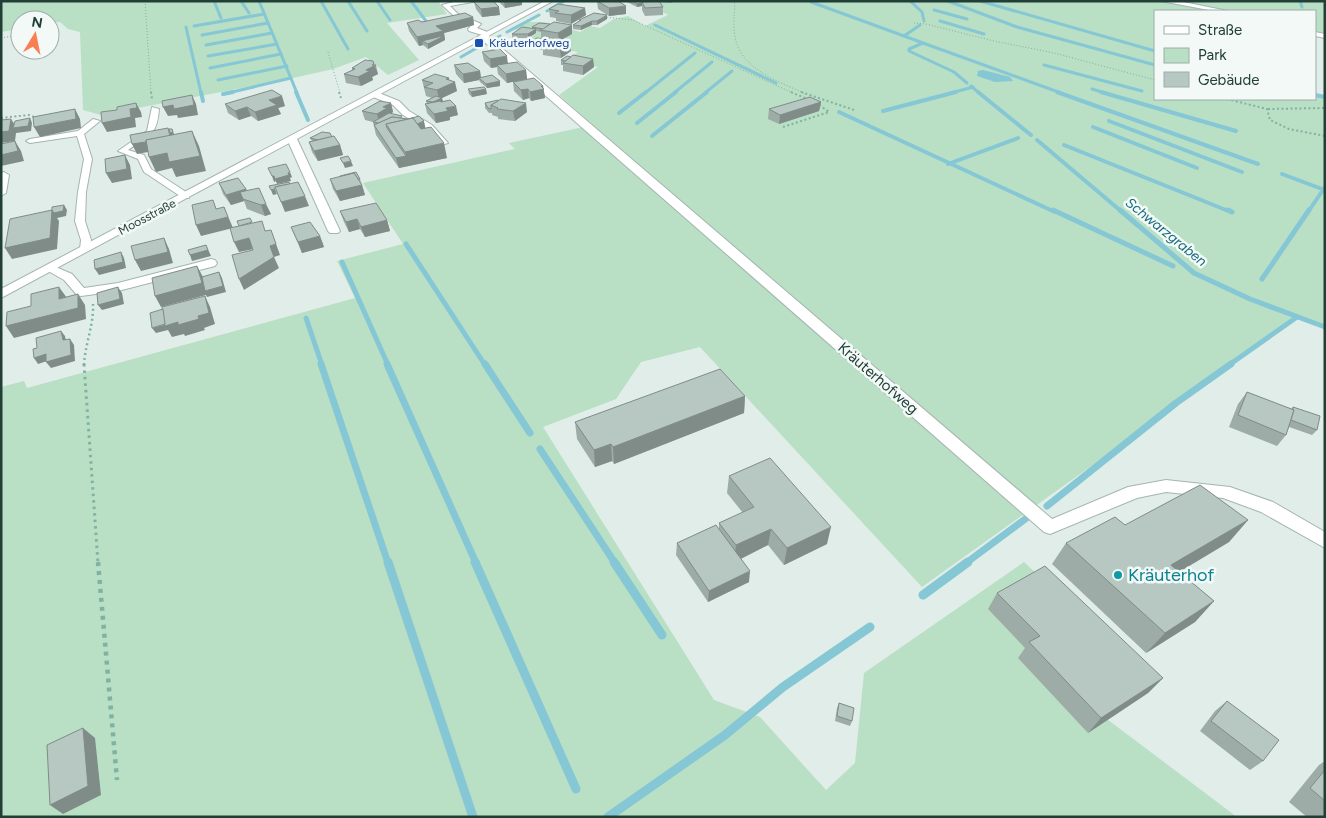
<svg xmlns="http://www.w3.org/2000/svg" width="1326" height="818" viewBox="0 0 1326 818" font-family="Figtree,sans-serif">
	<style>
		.green { fill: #b9dfc4 }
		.water { fill: #86c7d5 }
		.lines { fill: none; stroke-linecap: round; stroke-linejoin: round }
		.stream-far4 { stroke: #86c7d5; stroke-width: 3 }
		.stream-far3 { stroke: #86c7d5; stroke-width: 4 }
		.stream-far2 { stroke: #86c7d5; stroke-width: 5 }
		.stream-far1 { stroke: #86c7d5; stroke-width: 7 }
		.stream { stroke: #86c7d5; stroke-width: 9 }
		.service-casing { stroke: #a4b5af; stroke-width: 2 }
		.minor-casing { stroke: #a4b5af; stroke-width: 2 }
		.tertiary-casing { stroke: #a4b5af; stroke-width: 2 }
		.path-far4 { stroke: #80b2a3; stroke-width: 1; stroke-dasharray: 1 2; stroke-linecap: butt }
		.path-far3 { stroke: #80b2a3; stroke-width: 2; stroke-dasharray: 2 2.5; stroke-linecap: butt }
		.path-far2 { stroke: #80b2a3; stroke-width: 2.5; stroke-dasharray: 2 3; stroke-linecap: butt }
		.path-far1 { stroke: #80b2a3; stroke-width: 3; stroke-dasharray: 2.5 4; stroke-linecap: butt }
		.path { stroke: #80b2a3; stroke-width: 4.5; stroke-dasharray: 4 5; stroke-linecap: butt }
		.service { fill: #fff; fill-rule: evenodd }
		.minor { fill: #fff; fill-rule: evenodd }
		.tertiary { fill: #fff; fill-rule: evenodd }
		.wall { fill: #9daca6 }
		.shaded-wall { fill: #7f8c87 }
		.building { fill: #b6c8c1; stroke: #7f8c87 }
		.transit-dot { fill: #1a4fb4; stroke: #f2f9f6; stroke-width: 2 }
		.culture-dot { fill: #0f9aa8; stroke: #f2f9f6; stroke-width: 2 }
		.labels { text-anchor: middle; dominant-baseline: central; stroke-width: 5; stroke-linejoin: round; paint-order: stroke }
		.far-transit-label { font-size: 12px; fill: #164399; stroke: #f2f9f6; text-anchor: start }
		.far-street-label { font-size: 12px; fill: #213e37; stroke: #f2f9f6 }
		.far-water-label { font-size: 14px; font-style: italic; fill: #176b7e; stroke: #f2f9f6 }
		.street-label { font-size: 15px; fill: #213e37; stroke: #f2f9f6 }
		.near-culture-label { font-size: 18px; fill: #0d838f; stroke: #f2f9f6; text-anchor: start }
	</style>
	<rect width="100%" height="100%" fill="#e1ede8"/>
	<g class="green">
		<path d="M1,1H438L447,14L387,23L419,60L388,75L366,57L333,69L284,80L101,115L83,110L80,32L68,29L60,22L50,23V20H20V29L1,32Z"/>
		<path d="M652,1H1325V33L1315,32V11H1155V99H1315V94L1325,96V325L1301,316L922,587L700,347L641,362L616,399L543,427L714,700L760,717L826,790L855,763L864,673L1024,562L1079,613L1063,686L1237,817H1V387L24,381L27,388L355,298L337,261L403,244L363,183L515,149L509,143L593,125L559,95L598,67L565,61L578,52L550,47L552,44L527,39L537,33L513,29L528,22H544L580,32L590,26L600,28L614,19L628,16L645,26L668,15L661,11L664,9Z"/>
	</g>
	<path class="water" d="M983,70L1010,77L1013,81L995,82L977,76L978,71Z"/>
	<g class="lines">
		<g class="stream-far4">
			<path d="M214,1L221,18"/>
			<path d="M241,1L249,13"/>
			<path d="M259,1L297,93"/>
			<path d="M321,1L348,49"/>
			<path d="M348,1L367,31"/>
			<path d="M377,1L390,20"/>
			<path d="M411,1L426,21"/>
			<path d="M910,1L922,12L924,21"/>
			<path d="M948,1L1017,27L1155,65"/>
			<path d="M980,1L1155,51"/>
			<path d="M1300,1L1302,7"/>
			<path d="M811,2L904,36"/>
			<path d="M934,10L967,19"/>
			<path d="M547,11L564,1"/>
			<path d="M940,21L984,34"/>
			<path d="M655,25L776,83"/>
			<path d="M920,25L904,36L923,43L909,49V51L954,72L967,83"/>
			<path d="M194,26L264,14"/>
			<path d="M186,27L201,93"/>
			<path d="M507,32L539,15"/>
			<path d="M202,35L268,23"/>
			<path d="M494,39L500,36"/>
			<path d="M923,43L1061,93"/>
			<path d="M206,45L272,33"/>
			<path d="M208,56L277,44"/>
			<path d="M461,57L487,42"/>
			<path d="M1044,65L1142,91"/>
			<path d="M210,68L281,54"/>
			<path d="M218,80L287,66"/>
			<path d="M971,86L979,93"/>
			<path d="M1092,89L1105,93"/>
			<path d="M228,93L291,78"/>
			<path d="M645,93L695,53"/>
			<path d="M674,93L712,62"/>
			<path d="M705,93L732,71"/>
			<path d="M951,93L973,87"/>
		</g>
		<g class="stream-far3">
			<path d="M201,92L203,101"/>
			<path d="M296,92L308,120"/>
			<path d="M978,92L1031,135"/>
			<path d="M1057,92L1258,164"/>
			<path d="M1101,92L1236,131"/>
			<path d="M223,94L233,92"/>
			<path d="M1315,95L1325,97"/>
			<path d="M883,111L956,92"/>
			<path d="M839,112L1055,212"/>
			<path d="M619,113L646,92"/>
			<path d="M1109,121L1242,172"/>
			<path d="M637,123L676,92"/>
			<path d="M1093,127L1197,168"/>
			<path d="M652,136L707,92"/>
			<path d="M1037,140L1122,212"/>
			<path d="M1064,145L1231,212"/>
			<path d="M948,164L1018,138"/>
			<path d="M1282,174L1322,189"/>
			<path d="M1308,212L1325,187"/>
		</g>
		<g class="stream-far2">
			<path d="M1053,210L1173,266"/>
			<path d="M1120,210L1194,273L1250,299L1325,327"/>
			<path d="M1228,210L1232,212"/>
			<path d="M406,244L485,365"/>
			<path d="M342,262L388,365"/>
			<path d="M1262,279L1309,210"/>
			<path d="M306,318L322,365"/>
			<path d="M1229,365L1297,317"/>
		</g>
		<g class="stream-far1">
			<path d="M321,364L388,563"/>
			<path d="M387,364L476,563"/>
			<path d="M485,364L530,433"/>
			<path d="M540,449L615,563"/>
			<path d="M1047,506L1176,403L1231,364"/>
			<path d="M966,563L1028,517"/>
		</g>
		<g class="stream">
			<path d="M388,562L473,817"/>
			<path d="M475,562L576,789"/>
			<path d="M614,562L662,635"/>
			<path d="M923,595L968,562"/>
			<path d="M608,817L725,735L783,687L870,627"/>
		</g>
		<g class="service-casing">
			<g id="service">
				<path d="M373,93H379L399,101L409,111L432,125L448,143L441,145L426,129L403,115L393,105L373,97Z"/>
				<path d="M152,107L159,109C157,137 148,136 128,150L144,155L151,169L189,194V198H183L144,172L138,159L118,151L147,131Z"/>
				<path d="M93,119L100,121L84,134L92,159L86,192L85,221L91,240L90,249L85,252L80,249L81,240L75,221L78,192L84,159L77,136L30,143L26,141L30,139L78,131Z"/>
			</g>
		</g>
		<g class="minor-casing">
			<g id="minor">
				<path d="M458,1H478L450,6L458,14L479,23L481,24L477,28L490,33L489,37L1052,519L1128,487L1166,480L1230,487L1273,502L1325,532V548L1261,512L1223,498L1166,492L1137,498L1050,534L1044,532L481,39L482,35L469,31L468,29L472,25L454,16L442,5Z"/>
				<path d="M1161,1H1178L1228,11H1214Z"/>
				<path d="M1315,32L1325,34V38L1315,36Z"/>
				<path d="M292,136L297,139L340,231L338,233H330L328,231L287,139Z"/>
				<path d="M4,172L9,175L6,193L1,196V173Z"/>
				<path d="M211,259L215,260L217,263L215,266L118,291L81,296L77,295L64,280L43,268L49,264L72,274L84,288L118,283Z"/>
			</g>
		</g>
		<g class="tertiary-casing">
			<path id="tertiary" d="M545,1H553L1,298V289Z"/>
		</g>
		<g class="path-far4">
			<path d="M145,1L151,93"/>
			<path d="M732,1L735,4C734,18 732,33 738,47C748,71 781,83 804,93"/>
			<path d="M604,17L633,20L793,93"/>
			<path d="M914,23L926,24L994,41L1054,53L1155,80"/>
			<path d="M1,38L20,35"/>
			<path d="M328,52L340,93"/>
		</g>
		<g class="path-far3">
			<path d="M151,92L152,99"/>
			<path d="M339,92L341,98"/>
			<path d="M791,92L807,99"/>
			<path d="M801,92L854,110"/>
			<path d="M1227,99L1267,109L1270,120L1289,129L1325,136"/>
			<path d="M1268,109L1325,108"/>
			<path d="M1,118L29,115L37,118"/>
			<path d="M783,127L829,112L818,104"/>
		</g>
		<path class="path-far2" d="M84,365C85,344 94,325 93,304"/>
		<path class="path-far1" d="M84,364L98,563"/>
		<path class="path" d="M98,562L117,780"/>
		<use href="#service" class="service"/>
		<use href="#minor" class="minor"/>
		<use href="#tertiary" class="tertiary"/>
	</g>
	<g class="wall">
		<path d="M494,1L500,15L482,17L476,9L474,2Z"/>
		<path d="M498,1H522V5L505,8Z"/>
		<path d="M597,1L626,14L609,16L598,9Z"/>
		<path d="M625,1L651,2L674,1L672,3L660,2L663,7V15L645,16L642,10V6L637,7Z"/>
		<path d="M549,9L586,15L571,24L556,21V18L550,17Z"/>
		<path d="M473,17L474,25L444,33L445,40L428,49L423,45L419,46L409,31L407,23Z"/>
		<path d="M607,19L597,25H592L581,30L573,29V25L579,21V20Z"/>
		<path d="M550,24L572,25V34L559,41L571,51L561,58L543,55V50L529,47L528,43L541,38V32L536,31V33L528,38H512V34L532,29V27Z"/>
		<path d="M482,52L508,63L526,70L527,79L507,83L498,74L497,67L491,68L484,61Z"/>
		<path d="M571,57L593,59L594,67L583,75L563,71V65H561V60Z"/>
		<path d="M376,65L378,74L372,77L373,80L361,86L346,83L344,74L352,70V68Z"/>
		<path d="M454,65L480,71L481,77L500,86L487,88L480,82L479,80L464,83L456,74Z"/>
		<path d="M449,78V80L457,91L442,98L443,102L458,115L450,117V120L436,123L427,113L425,104L427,103L426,101L432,98L426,96L422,80Z"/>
		<path d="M513,82L543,86L545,98L531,101L529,98L523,100L514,91Z"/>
		<path d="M468,89L487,94L472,97L469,94Z"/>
		<path d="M821,102L819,111L779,124L768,119L769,109Z"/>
		<path d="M391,103L393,112L391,114L403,118L425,128L447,158L399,168L376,135L373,122L365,120L362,111Z"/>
		<path d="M485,103L527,112L515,121L498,119V117L492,115V113H489L485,108Z"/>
		<path d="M225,104L285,106L278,108L281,114L258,121L251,116L239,120L228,113Z"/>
		<path d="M332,137L340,145L343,155L318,161L312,152L309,142L312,141L310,138Z"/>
		<path d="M330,179H360L365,195L340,201L333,189Z"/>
		<path d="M219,183L246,189L271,214L265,216L247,209L244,201L231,205L223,194Z"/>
		<path d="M340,211L387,220L390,231L365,237L360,229L349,232L344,222Z"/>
		<path d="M291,227L320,236L324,247L302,253Z"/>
		<path d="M1247,392L1291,409L1293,407L1317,430L1312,435L1289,427L1286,435L1277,446L1229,427L1238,404Z"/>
		<path d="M745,396L744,413L614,464L612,461L595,467L577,439L575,422Z"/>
		<path d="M729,476L827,544L784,565L768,545L741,559L749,582L708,602L676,555L677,543L719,529V523L743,513L727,493Z"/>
		<path d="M1248,520L1229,542L1179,572L1214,601L1195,622L1146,653L1052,564L1066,543L1125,525Z"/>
		<path d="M997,593L1163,678L1148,693L1088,733L1018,658L1025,648L988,609Z"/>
		<path d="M1227,701L1263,761L1250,770L1200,731L1215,711Z"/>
		<path d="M839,703L852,721L850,726L835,721L837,708Z"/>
		<path d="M1325,761V817H1307L1289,802L1319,765Z"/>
	</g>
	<g class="shaded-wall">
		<path d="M504,1H522V5L505,8Z"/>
		<path d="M642,2V6L637,7V4Z"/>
		<path d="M626,6V14L609,16V8Z"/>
		<path d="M499,7L500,15L482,17L481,9Z"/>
		<path d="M585,8L586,15L571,24V15Z"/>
		<path d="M607,15V19L597,25V21Z"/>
		<path d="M473,17L474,25L444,33L445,40L428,49V44L422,41L423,45L419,46L417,37L436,26Z"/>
		<path d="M592,21V25L581,30V26Z"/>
		<path d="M572,25V34L559,41L558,33Z"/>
		<path d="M536,29V33L528,38V34Z"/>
		<path d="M570,43L571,51L561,58L560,49Z"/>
		<path d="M507,56L508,65H497V67L491,68L490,59Z"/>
		<path d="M593,59L594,67L583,75V66Z"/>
		<path d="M374,64L378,74L372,77L373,80L361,86L358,77L372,65Z"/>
		<path d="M526,70L527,79L507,83L506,74Z"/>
		<path d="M480,71L481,80L479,78V80L464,83L463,74Z"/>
		<path d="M449,78L450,84L455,82L457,91L442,98L443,102H433L439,99L437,90L446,79Z"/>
		<path d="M500,81V86L487,88L486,84Z"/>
		<path d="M541,86H543L545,98L531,101L530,92Z"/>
		<path d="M486,89L487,94L472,97L471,92Z"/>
		<path d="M528,89L529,98L523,100L521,90Z"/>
		<path d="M192,95L196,104L198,115L178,118L177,115L168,116L163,107Z"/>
		<path d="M282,96L285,106L278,108L281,114L258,121L255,112L269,100Z"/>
		<path d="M821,102L819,111L779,124L780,115Z"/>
		<path d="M136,103L141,112L142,117L135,118L136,127L107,132L102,123L130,109Z"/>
		<path d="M391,103L393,112L389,115L380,124L377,114L383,107Z"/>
		<path d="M526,103L527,112L515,121L513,111Z"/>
		<path d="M456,106L458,115L450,117V120L436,123L434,114L446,108Z"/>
		<path d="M247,107L251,116L239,120L235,111Z"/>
		<path d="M75,109L80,119L81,128L40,137L34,127Z"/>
		<path d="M30,118L32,123L31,131L16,133L15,141L1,143V132L11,119L17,128Z"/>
		<path d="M424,121L426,131L417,134L415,125Z"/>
		<path d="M168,128L170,133L172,129L174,134L175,137V147L137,154L132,144Z"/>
		<path d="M192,131L199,146L206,171L176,177L172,168L156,172L149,157Z"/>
		<path d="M15,141L21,151L24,161L1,166V155Z"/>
		<path d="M444,143L447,158L399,168L396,158L406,156L405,152Z"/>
		<path d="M340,145L343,155L318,161L314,151Z"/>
		<path d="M125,155L130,165L132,179L112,183L106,173Z"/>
		<path d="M351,161L353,166L345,168L343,163Z"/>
		<path d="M290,172L292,177L290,178L291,181L277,184L275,179Z"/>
		<path d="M272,176H274L276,181L274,182Z"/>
		<path d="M362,185L365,195L340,201L336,191Z"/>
		<path d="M246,189L250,200L243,199L244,201L231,205L226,195Z"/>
		<path d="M275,189L277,194L273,195L271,190Z"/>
		<path d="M305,196L309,206L285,212L281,202Z"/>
		<path d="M213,200L217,211L224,207L233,228L201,236L196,225L216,209Z"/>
		<path d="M266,204L271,214L265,216L261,205Z"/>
		<path d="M64,205L67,210L66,216L57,218L59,221L57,249L12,259L5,248L52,210Z"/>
		<path d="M357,219L360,229L349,232L346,222Z"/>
		<path d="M387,220L390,231L365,237L361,227Z"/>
		<path d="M271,230L280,255L274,257L279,268L244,290L239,279L270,246Z"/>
		<path d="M320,236L324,247L302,253L298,242Z"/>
		<path d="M164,238L169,249L173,263L141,271L135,260Z"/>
		<path d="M249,238L254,249L239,252L234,242Z"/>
		<path d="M206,245L211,256L192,261L190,255Z"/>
		<path d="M121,252L124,258L126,268L99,275L95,269Z"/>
		<path d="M197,266L203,277L219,272L222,278L226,292L207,297L206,295L161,307L155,296Z"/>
		<path d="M59,287L67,298L59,299Z"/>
		<path d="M118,287L122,293L124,304L102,310L98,305Z"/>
		<path d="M78,294L85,305L86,319L14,338L6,326Z"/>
		<path d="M205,296L210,307L215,324L204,328L205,330L185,336L184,334L172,337L168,330L156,333L152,328L198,316Z"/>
		<path d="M61,331L65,336L67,346L63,340Z"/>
		<path d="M70,339L74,345L75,361L51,368L46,362Z"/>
		<path d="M46,354L50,360L38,364L34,358Z"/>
		<path d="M745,396L744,413L614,464L613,447Z"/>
		<path d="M611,444L612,461L595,467L594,450Z"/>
		<path d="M1248,520L1229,542L1154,587L1171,565Z"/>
		<path d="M831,527L827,544L784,565L787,548Z"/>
		<path d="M771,529L768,545L734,562L736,545Z"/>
		<path d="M750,571L749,582L708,602L709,591Z"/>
		<path d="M1214,601L1195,622L1146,653L1165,633Z"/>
		<path d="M1163,678L1148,693L1088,733L1101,718Z"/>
		<path d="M83,728L95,738L101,795L63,814L50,805Z"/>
	</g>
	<g class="building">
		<path d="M478,1H493L499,7L481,9L474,2Z"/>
		<path d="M597,1H618L626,6L609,8Z"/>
		<path d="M633,1H647L637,4Z"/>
		<path d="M659,1L663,7L645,8L642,2Z"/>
		<path d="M558,4L585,8L571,15L555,13L559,11L549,9Z"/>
		<path d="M465,13L473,17L436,26L443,31L417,37L407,23L418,20L422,22Z"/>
		<path d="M594,13L607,15L597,21H592L581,26L573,25L581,20H579Z"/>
		<path d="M554,22L572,25L558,33L540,30Z"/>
		<path d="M539,23L550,24L543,29L532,27Z"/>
		<path d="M522,27L536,29L528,34H512Z"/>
		<path d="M442,36V37L428,44L422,41Z"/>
		<path d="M537,38L552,40L543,45L528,43Z"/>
		<path d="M552,40L570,43L560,49L542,46Z"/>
		<path d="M500,49L507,56L490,59L482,52Z"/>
		<path d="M573,55L593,59L583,66L563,63Z"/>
		<path d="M567,56L571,57L565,61L561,60Z"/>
		<path d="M365,60L373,61L374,64L372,65H376L366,70L370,71L358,77L344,74L355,69L352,68Z"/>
		<path d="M517,62L526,70L506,74L497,65Z"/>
		<path d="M468,63L480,71L463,74L454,65Z"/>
		<path d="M435,74L449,78L446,79L455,82L437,90L424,87L433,83L422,80Z"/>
		<path d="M492,75L500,81L486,84L479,78Z"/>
		<path d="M534,78L543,86H541L544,89L530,92L528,89L521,90L513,82Z"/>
		<path d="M484,87L486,89L471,92L468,89Z"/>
		<path d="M272,90L282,96L269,100L277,105L255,112L247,107L235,111L225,104Z"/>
		<path d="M192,95L194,105L174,109L173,105L163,107L162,101Z"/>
		<path d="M436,96L442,98L433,102L426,101Z"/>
		<path d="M810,97L821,102L780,115L769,109Z"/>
		<path d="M501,99L526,103L513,111L497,109L498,108L491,105Z"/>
		<path d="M450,100L456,106L446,108L448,111L434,114L425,104L440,101L441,102Z"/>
		<path d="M498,100V101L491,105V109L488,108L485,103Z"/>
		<path d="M380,101L391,103L383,107L387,108L377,114L362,111Z"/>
		<path d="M136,103L137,108L130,109L131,117L102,123L101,112L117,110V107Z"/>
		<path d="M75,109L76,119L34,127L33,117Z"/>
		<path d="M389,113L402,116L400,118L392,117L379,123L373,122Z"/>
		<path d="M419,116L424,121L417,124L413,118L386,124L387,128L406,156L396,158L374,125L392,117L408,119Z"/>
		<path d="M30,118L28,126L13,128L15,121Z"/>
		<path d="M413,118L421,129L431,127L444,143L405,152L386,124Z"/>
		<path d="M11,119L9,131L1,132V120Z"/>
		<path d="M168,128L170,136L146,140V142L132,144L130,135Z"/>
		<path d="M169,129H172L173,132L170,133Z"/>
		<path d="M192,131L200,156L169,162L167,153L149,157L146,140Z"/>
		<path d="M322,132L330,133L332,137L318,140L310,138Z"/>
		<path d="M334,136L340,145L314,151L309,142Z"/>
		<path d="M15,141L18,151L1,155V144Z"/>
		<path d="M125,155L127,169L106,173L105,159Z"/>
		<path d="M348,156L351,161L343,163L340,158Z"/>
		<path d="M286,164L290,172L288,173L289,175L275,179L274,176H272L268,168Z"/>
		<path d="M356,172L360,179H358L354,173L341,177L340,176Z"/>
		<path d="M354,173L362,185L336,191L330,179Z"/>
		<path d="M238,178L246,189L226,195L219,183Z"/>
		<path d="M289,182L290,184L275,187V189L271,190L269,186Z"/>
		<path d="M298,182L305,196L281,202L275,187Z"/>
		<path d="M259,188L266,204L261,205L243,199L240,192Z"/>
		<path d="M213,200L216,209L224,207L228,217L196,225L192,205Z"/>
		<path d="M376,203L387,220L361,227L357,219L346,222L340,211Z"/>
		<path d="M64,205L63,211L54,213L52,210V207Z"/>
		<path d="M52,210L50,238L5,248L10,219Z"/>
		<path d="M250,218L252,222L239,226L237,221Z"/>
		<path d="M262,221L265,231L271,230L276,244L270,246L274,257L239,279L232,255L253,250L249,238L234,242L230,228Z"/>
		<path d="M310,222L320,236L298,242L291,227Z"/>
		<path d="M164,238L168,252L135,260L131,246Z"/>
		<path d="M206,245L208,250L190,255L188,250Z"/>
		<path d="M121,252L123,262L95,269L94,260Z"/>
		<path d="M197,266L202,283L155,296L152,278Z"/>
		<path d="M219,272L223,286L205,291L202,277Z"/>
		<path d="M59,287V299L78,294V308L6,326L7,312L31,306V294Z"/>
		<path d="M118,287L120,299L98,305L97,293Z"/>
		<path d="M205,296L209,313L198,316L199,319L178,325V322L165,326L162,307Z"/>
		<path d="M163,309L165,324L152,328L150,313Z"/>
		<path d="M61,331L63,340L70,339L71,355L46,362V354L34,358L33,349L37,348L36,338Z"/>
		<path d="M720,369L745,396L613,447L611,444L594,450L575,422Z"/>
		<path d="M1247,392L1294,410L1286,435L1238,415Z"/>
		<path d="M1293,407L1320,416L1317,430L1291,420L1294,410H1293Z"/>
		<path d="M770,458L831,527L787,548L771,529L736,545L719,523L754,507L729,476Z"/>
		<path d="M1200,485L1248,520L1171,565L1214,601L1165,633L1066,543L1115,517L1125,525Z"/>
		<path d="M716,525L750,571L709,591L677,543Z"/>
		<path d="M1045,566L1163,678L1101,718L1029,642L1040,636L997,593Z"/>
		<path d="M1227,701L1279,740L1263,761L1211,721Z"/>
		<path d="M839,703L854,708L852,721L837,716Z"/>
		<path d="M83,728L88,786L50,805L47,745Z"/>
		<path d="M1325,770V801L1310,788Z"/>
	</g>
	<rect class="transit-dot" x="474" y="38" width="10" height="10" rx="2.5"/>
	<circle class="culture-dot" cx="1118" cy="575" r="5"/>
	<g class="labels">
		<g class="far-transit-label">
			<text x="489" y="43">Kräuterhofweg</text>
		</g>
		<g class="far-street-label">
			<text transform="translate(147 217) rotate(-28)">Moosstraße</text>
		</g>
		<g class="far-water-label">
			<text transform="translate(1166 232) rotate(39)">Schwarzgraben</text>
		</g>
		<g class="street-label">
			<text transform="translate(878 378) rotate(41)">Kräuterhofweg</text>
		</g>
		<g class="near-culture-label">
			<text x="1128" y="575">Kräuterhof</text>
		</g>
	</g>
	<rect width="1326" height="818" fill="none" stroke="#213e37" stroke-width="5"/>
	<rect x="1154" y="10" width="162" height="90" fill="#f2f9f6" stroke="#9eaeaa"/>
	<rect x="1164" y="26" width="25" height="8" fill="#ffffff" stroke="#9eaeaa"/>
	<text x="1198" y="35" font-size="15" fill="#213e37">Straße</text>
	<rect x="1164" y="48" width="25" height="15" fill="#b9dfc4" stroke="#9eaeaa"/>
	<text x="1198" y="60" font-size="15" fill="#213e37">Park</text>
	<rect x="1164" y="72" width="25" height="15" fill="#b6c8c1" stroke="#9eaeaa"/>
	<text x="1198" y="85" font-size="15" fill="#213e37">Gebäude</text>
	<g transform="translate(35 35) rotate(10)"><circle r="24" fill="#f2f9f6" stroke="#9eaeaa"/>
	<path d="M0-4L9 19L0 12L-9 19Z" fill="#f97f53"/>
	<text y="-8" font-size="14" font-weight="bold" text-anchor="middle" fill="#213e37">N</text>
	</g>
</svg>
